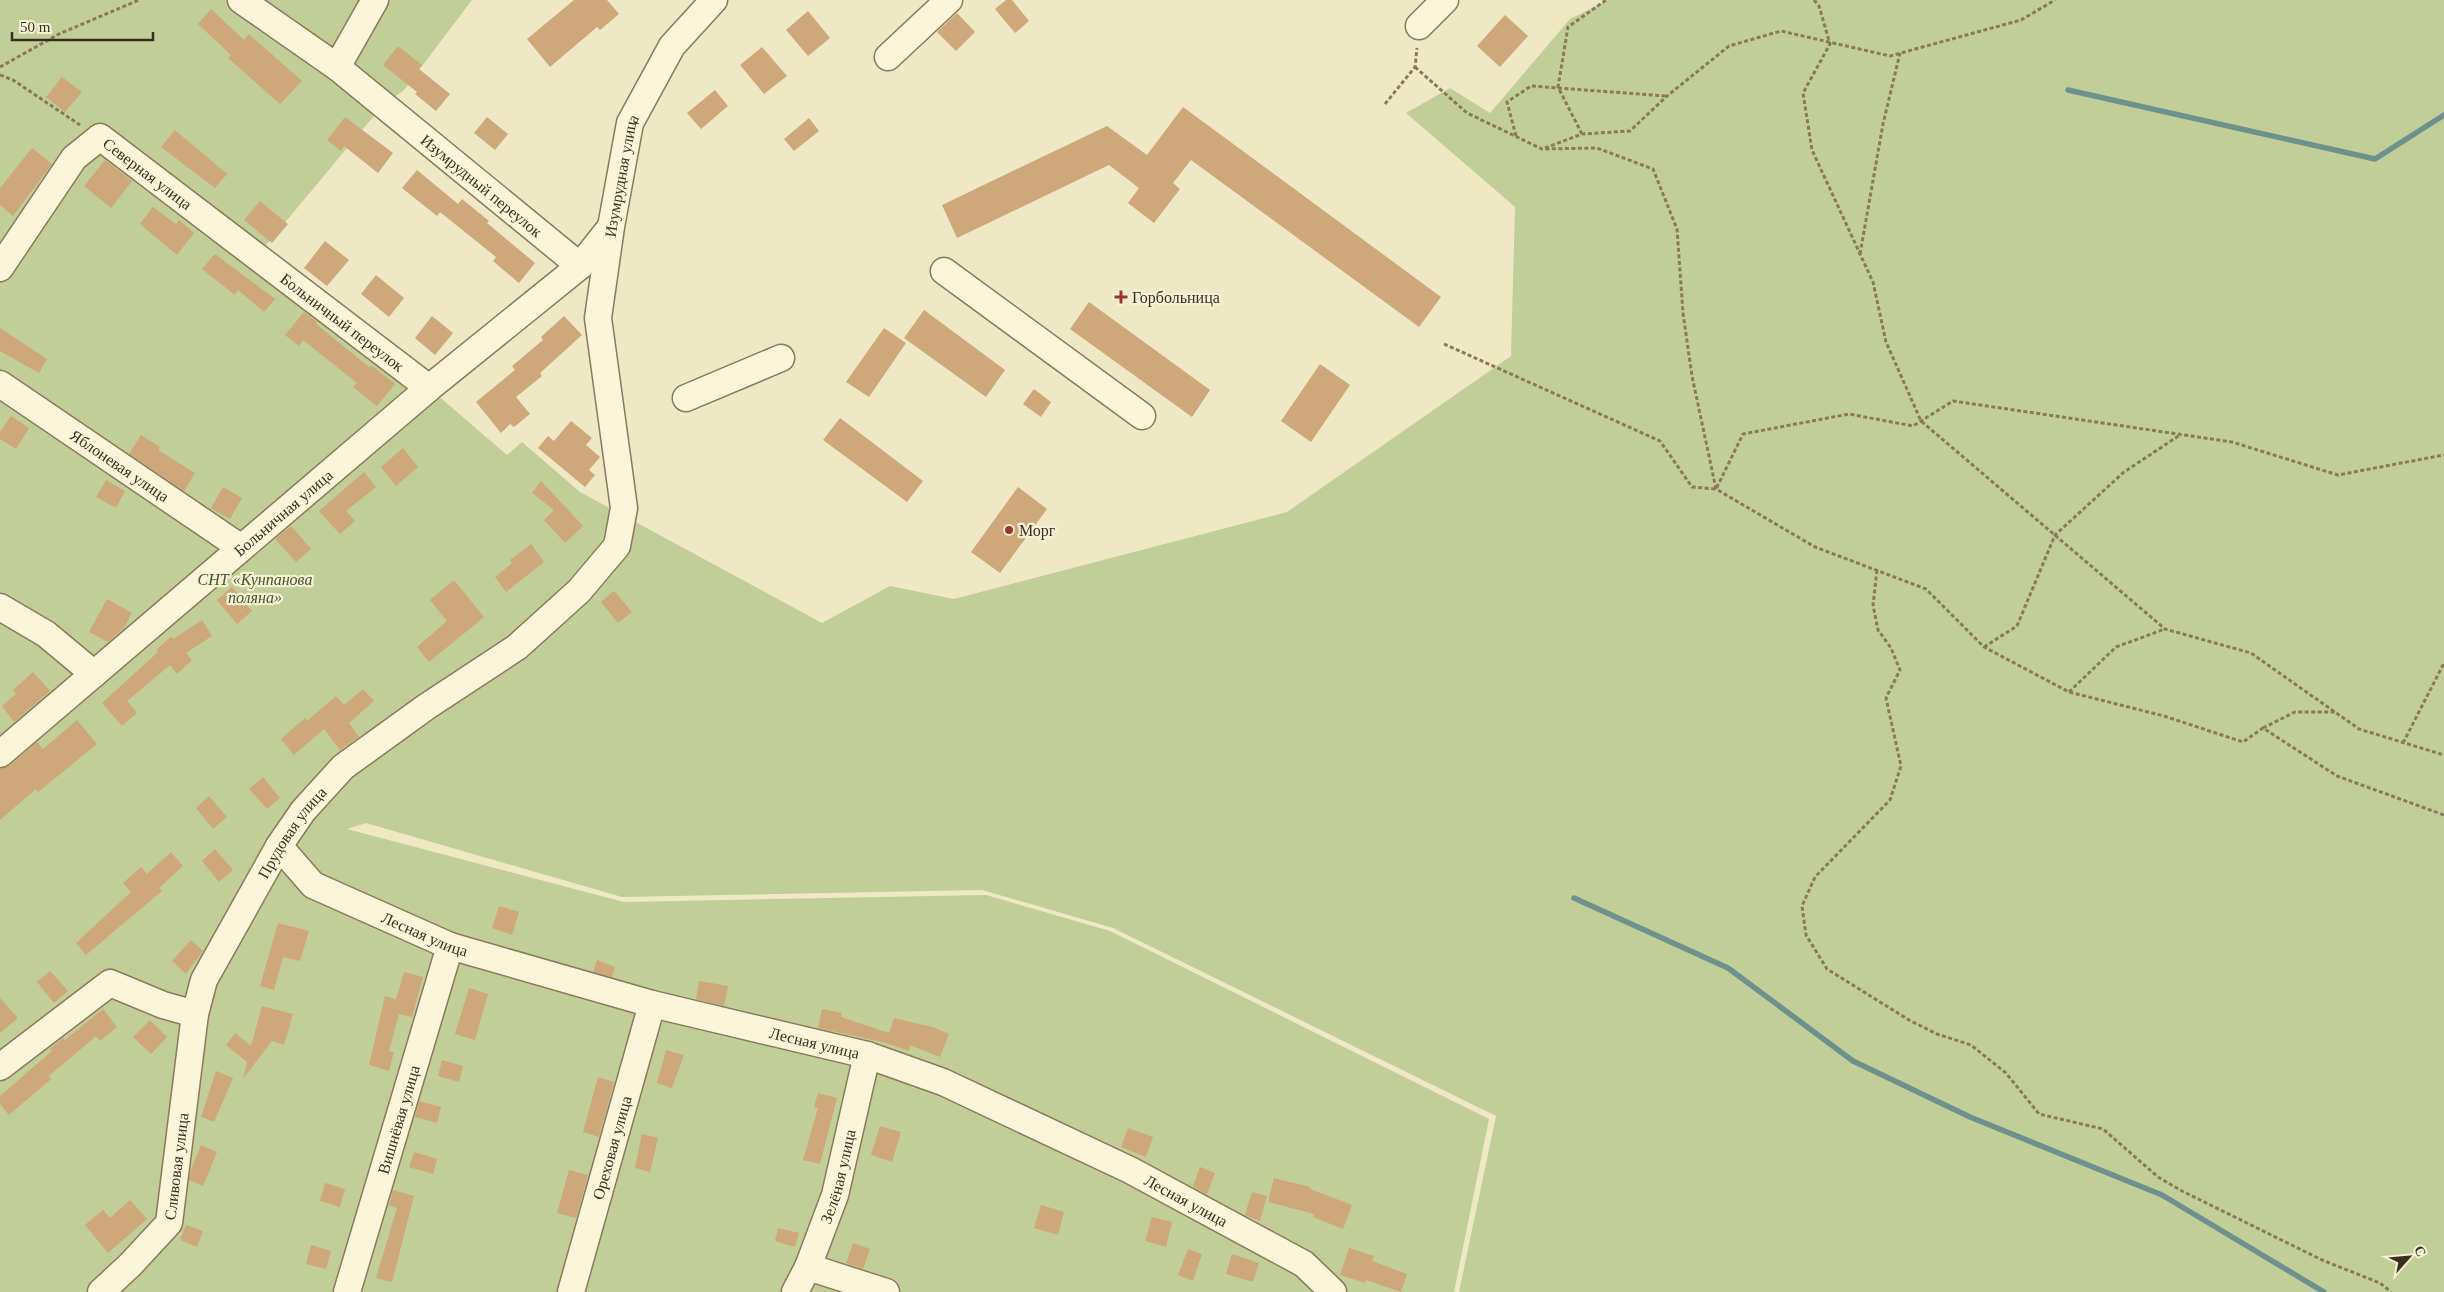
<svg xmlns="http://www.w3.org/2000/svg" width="2444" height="1292" viewBox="0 0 2444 1292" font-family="Georgia,serif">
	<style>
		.green { fill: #c1ce98 }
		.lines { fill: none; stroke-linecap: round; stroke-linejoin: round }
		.stream { stroke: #6d918c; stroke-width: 5.5 }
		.building { fill: #cea77a }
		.minor-casing { stroke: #8a7a5a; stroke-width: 29 }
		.path { stroke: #8a7a5a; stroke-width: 3; stroke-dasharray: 4 2.5; stroke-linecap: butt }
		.minor { stroke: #faf4d8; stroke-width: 26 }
		.poi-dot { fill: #9b3629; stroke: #f6f1d4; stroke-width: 2 }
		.labels { text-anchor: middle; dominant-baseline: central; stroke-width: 4.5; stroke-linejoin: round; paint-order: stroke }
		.street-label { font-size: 16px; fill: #3a2f1e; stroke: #f6f1d4 }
		.poi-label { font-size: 16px; fill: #3a2f1e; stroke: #f6f1d4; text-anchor: start }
		.park-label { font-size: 16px; font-style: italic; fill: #445725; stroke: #f6f1d4 }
	</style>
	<rect width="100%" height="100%" fill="#efe8c4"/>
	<path class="green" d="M0,0H472L404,90L383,105L257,256L429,388L507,455L522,442L580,492L822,623L890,586L954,599L1287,512L1511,356L1515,207L1406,113L1450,88L1490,113L1570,19L1608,0H2444V1292H1459L1496,1116L1113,928L982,890L622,897L366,823L347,829L624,902L986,895L1110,931L1489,1119L1454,1292H0Z"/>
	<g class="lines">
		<g class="stream">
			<path d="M2068,90L2375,159L2444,115"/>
			<path d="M1574,898L1728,968L1853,1061L1970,1117L2162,1195L2324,1292"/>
		</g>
	</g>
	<g class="building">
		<path d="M574,0H607L619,14L600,30L597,27L550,67L527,39Z"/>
		<path d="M1006,0H1012L1029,21L1015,33L995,9Z"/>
		<path d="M211,9L244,40L249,34L302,81L280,104L228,58L231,55L198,24Z"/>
		<path d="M808,11L830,38L808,56L786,30Z"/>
		<path d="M957,13L975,32L956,51L937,32Z"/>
		<path d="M1505,15L1528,36L1500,67L1477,46Z"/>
		<path d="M398,46L422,65L419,69L450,94L436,111L415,94L417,92L383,65Z"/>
		<path d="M762,47L787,76L764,94L740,65Z"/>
		<path d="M62,77L82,92L65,112L46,97Z"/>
		<path d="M715,90L728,106L701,129L687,113Z"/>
		<path d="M1183,107L1441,297L1419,327L1191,160L1173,183L1180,189L1154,223L1128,203L1139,188L1109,165L957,238L942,205L1107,126L1147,155Z"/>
		<path d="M345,117L393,153L378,173L344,146L341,151L327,140Z"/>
		<path d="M487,117L508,134L495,150L474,133Z"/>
		<path d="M809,118L819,131L794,151L784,139Z"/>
		<path d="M175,130L227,174L215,188L161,147Z"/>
		<path d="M32,148L52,164L13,216L0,205V188Z"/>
		<path d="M105,160L132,181L111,208L84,186Z"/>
		<path d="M417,170L458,204L462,199L489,221L487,223L535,263L519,283L493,261L496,257L440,212L437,216L402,188Z"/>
		<path d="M260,201L288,224L272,243L244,220Z"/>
		<path d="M153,207L176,224L179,220L194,233L177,255L140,224Z"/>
		<path d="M325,241L349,260L327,286L304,268Z"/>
		<path d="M215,254L275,299L264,312L238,290L235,295L202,269Z"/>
		<path d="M376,275L404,298L389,317L361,294Z"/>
		<path d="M1089,302L1210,390L1192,417L1070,329Z"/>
		<path d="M924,310L1005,370L986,397L904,338Z"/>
		<path d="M304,312L317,322L316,324L369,367L371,365L395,384L377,406L353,387L357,383L303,340L299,346L285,335Z"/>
		<path d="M432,316L453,333L435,355L415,338Z"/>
		<path d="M564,316L582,335L540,373L542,376L516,397L530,414L514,427L510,424L501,433L476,402L515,370L512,366L543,340L541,337Z"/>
		<path d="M0,328L47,359L39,373L0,351Z"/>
		<path d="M884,328L906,343L869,397L846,382Z"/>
		<path d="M1320,364L1350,385L1311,442L1281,421Z"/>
		<path d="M1034,389L1051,402L1041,417L1023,404Z"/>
		<path d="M11,416L29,428L16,449L0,439V432Z"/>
		<path d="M840,418L923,481L907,502L823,440Z"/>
		<path d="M571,421L592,438L586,445L600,457L589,470L595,475L585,487L538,448L548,436L554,441Z"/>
		<path d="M141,435L160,447L158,450L195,473L184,491L129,454Z"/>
		<path d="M403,448L418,467L396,486L381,467Z"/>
		<path d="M364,472L376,487L346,511L355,521L340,534L319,511Z"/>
		<path d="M106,480L125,491L116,508L96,497Z"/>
		<path d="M541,481L583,526L565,543L544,520L554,510L532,493Z"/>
		<path d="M223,487L242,498L230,519L211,508Z"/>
		<path d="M1018,487L1047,509L1000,573L971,552Z"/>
		<path d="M291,526L311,549L296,562L275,539Z"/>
		<path d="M531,544L544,562L506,592L495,577L512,563L510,560Z"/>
		<path d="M454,580L484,617L429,662L417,647L447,621L430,600Z"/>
		<path d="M232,587L252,611L237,624L217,600Z"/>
		<path d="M614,591L632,612L618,623L601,602Z"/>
		<path d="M107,599L132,613L124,628L108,642L89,632Z"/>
		<path d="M202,620L212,636L186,653L192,660L177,674L170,665L127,701L137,713L122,726L102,703L158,652L156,650L172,636L173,639Z"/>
		<path d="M33,672L50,691L14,722L2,706L16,694L13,690Z"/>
		<path d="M363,689L374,701L349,723L359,737L340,750L324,729L294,755L281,739L305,718L307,721L336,696L344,705Z"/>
		<path d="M77,720L97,744L38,792L36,789L0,820V769L10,765L37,742L43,749Z"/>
		<path d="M263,777L280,798L267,809L249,789Z"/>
		<path d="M209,796L227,817L213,829L196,808Z"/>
		<path d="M215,849L233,870L219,882L202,861Z"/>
		<path d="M171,852L183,866L159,888L162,891L86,955L76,943L131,892L123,883L141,867L147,874Z"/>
		<path d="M499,906L519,912L512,935L492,928Z"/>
		<path d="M278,923L309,931L300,961L283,957L274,990L260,986Z"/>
		<path d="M191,940L203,951L186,974L172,961Z"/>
		<path d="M597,960L615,967L612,977L593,972Z"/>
		<path d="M50,971L68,991L54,1003L37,982Z"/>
		<path d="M404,972L423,977L412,1017L399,1014L389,1051L394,1052L389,1071L369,1065L385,996L396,999Z"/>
		<path d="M699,981L728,986L724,1006L696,999Z"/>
		<path d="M469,988L488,994L475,1040L455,1034Z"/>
		<path d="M0,998L18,1018L0,1033Z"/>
		<path d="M262,1006L293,1014L284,1045L272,1041L243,1079L247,1062L226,1045L235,1033L251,1046Z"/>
		<path d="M103,1009L117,1027L100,1041L96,1036L49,1076L51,1079L9,1115L0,1104V1096L52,1051L50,1049L63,1038L65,1040Z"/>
		<path d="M822,1009L842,1013L841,1017L889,1033L894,1018L932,1027L949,1034L940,1057L910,1045L909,1051L886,1043L818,1028Z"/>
		<path d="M150,1020L167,1037L151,1054L133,1037Z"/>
		<path d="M666,1050L684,1055L672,1088L657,1083Z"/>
		<path d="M442,1060L463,1066L459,1082L438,1076Z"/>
		<path d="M216,1071L233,1078L214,1122L201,1117Z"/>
		<path d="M598,1077L614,1082L599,1137L583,1132Z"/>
		<path d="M818,1093L837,1098L820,1164L803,1160L818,1108L814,1107Z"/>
		<path d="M419,1101L441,1107L437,1123L415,1117Z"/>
		<path d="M880,1126L901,1132L892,1162L871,1155Z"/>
		<path d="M1128,1128L1153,1137L1146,1157L1121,1147Z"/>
		<path d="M642,1134L658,1138L650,1172L635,1168Z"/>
		<path d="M201,1145L217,1152L203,1186L189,1180L191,1170Z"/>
		<path d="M414,1152L437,1159L433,1174L409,1167Z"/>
		<path d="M1200,1167L1215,1173L1207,1194L1193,1187Z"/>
		<path d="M569,1170L588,1175L576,1218L557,1213Z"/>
		<path d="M1274,1178L1310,1187V1189L1352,1205L1343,1229L1313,1217L1314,1214L1268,1202Z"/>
		<path d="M325,1183L345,1189L340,1207L320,1201Z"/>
		<path d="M393,1190L414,1196L392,1282L376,1278L397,1208L389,1205Z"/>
		<path d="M1252,1192L1267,1196L1260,1221L1245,1215Z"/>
		<path d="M130,1200L147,1219L108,1253L85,1225L103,1210L110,1218Z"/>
		<path d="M1041,1205L1064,1212L1058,1235L1034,1228Z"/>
		<path d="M1152,1217L1172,1222L1166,1247L1145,1241Z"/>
		<path d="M186,1225L203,1231L197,1247L180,1240Z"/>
		<path d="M778,1228L799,1233L795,1247L775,1241Z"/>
		<path d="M853,1243L870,1249L863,1269L846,1263Z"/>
		<path d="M311,1245L331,1251L326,1269L306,1264Z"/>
		<path d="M1349,1248L1374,1256L1372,1261L1407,1274L1401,1292L1366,1280L1365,1283L1340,1275Z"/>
		<path d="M1188,1249L1202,1254L1193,1281L1178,1275Z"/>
		<path d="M1232,1254L1259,1263L1253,1282L1226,1274Z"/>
	</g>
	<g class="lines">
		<g class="minor-casing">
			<g id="minor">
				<path id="s1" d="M241,0L337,67L580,266"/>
				<path d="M1419,26L1445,0"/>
				<path d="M888,57L949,0"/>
				<path d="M337,67L375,0"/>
				<path id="s2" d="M0,268L74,158L100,137L429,388"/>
				<path d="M944,271L1142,416"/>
				<path id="s3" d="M0,384L240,547"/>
				<path d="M686,398L781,358"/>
				<path d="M0,607L46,634L94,674"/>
				<path id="s4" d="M0,754L429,388L580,266L610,228"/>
				<path id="s5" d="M279,846L313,885L450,946L652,1004L867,1055L943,1082L1130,1170L1304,1264L1333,1292"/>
				<path id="s6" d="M0,1067L110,983L163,1005L195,1014L204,980L279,846L303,811L343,767L426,707L517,647L579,591L617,546L624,508L598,318L611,227L630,123L672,46L714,0"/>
				<path d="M808,1267L886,1292"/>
				<path id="s7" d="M101,1292L130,1265L169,1223L195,1014"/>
				<path id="s8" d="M347,1292L450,946"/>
				<path id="s9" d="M571,1292L652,1004"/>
				<path id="s10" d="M795,1292L808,1267L835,1195L867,1055"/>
			</g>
		</g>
		<g class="path">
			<path d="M1814,0L1819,6L1830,44L1803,93L1812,150L1873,282L1886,342L1921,421L2165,629L2251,653L2359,729L2444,755"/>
			<path d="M0,67L59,34L139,0"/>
			<path d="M1415,67L1467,113L1542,149L1597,148L1653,169L1677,229L1683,313L1692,376L1716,489L1815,547L1926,589L1984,647L2069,692L2164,716L2243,742L2263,728L2337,776L2444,815"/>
			<path d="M0,75L13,80L80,125"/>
			<path d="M1385,104L1415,67L1417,48"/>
			<path d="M1582,134L1558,87L1568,27L1606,0"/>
			<path d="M1516,136L1507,102L1531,86L1666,96"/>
			<path d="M1545,148L1582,134L1630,131L1667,96L1729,46L1781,31L1890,56L2021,20L2055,0"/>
			<path d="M1860,254L1883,124L1900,53"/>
			<path d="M1444,344L1660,441L1692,487L1716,489L1743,434L1849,414L1913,426L1953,401L2232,442L2338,475L2444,455"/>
			<path d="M1877,570L1873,605L1878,630L1891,648L1900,670L1886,698L1901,766L1890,800L1815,877L1802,906L1806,935L1827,969L1909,1020L1937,1034L1971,1045L2006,1073L2039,1114L2103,1129L2158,1177L2182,1191L2322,1260L2380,1283L2391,1292"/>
			<path d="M1984,647L2017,626L2055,535L2124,472L2180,435"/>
			<path d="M2069,692L2116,647L2165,629"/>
			<path d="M2263,728L2295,712H2336"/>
			<path d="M2403,743L2444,663"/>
		</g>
		<use href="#minor" class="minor"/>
	</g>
	<g class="poi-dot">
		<path d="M1118.5 289.5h5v5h5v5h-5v5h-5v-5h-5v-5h5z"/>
		<circle cx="1009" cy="530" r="5"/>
	</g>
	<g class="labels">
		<g class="street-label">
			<text stroke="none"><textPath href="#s2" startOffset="226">Северная улица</textPath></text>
			<text stroke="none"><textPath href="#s6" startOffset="1248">Изумрудная улица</textPath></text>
			<text stroke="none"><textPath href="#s1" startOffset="304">Изумрудный переулок</textPath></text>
			<text stroke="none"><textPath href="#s2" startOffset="471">Больничный переулок</textPath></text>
			<text stroke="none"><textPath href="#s3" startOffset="145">Яблоневая улица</textPath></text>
			<text stroke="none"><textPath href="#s4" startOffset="372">Больничная улица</textPath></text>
			<text stroke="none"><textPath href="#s6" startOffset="436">Прудовая улица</textPath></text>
			<text stroke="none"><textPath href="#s5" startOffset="174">Лесная улица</textPath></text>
			<text stroke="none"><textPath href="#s5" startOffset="579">Лесная улица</textPath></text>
			<text stroke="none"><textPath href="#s8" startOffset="180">Вишнёвая улица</textPath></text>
			<text stroke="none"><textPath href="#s9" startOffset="150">Ореховая улица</textPath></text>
			<text stroke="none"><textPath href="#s7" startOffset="154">Сливовая улица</textPath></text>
			<text stroke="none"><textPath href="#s10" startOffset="124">Зелёная улица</textPath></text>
			<text stroke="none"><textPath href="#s5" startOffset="984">Лесная улица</textPath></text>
		</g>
		<g class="poi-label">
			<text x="1132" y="297">Горбольница</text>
			<text x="1019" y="530">Морг</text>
		</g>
		<g class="park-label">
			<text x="255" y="579">СНТ «Кунпанова<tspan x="255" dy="18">поляна»</tspan></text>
		</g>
	</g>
	<g transform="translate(2409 1257) rotate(63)" stroke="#f6f1d4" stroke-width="4" paint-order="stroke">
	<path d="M0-4L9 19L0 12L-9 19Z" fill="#3a2f1e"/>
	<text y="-8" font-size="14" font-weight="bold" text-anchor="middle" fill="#3a2f1e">С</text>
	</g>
	<path d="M12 32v8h141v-8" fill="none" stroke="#3a2f1e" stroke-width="2.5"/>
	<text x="20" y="32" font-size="15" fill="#3a2f1e" stroke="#f6f1d4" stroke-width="4" paint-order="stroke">50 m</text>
</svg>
